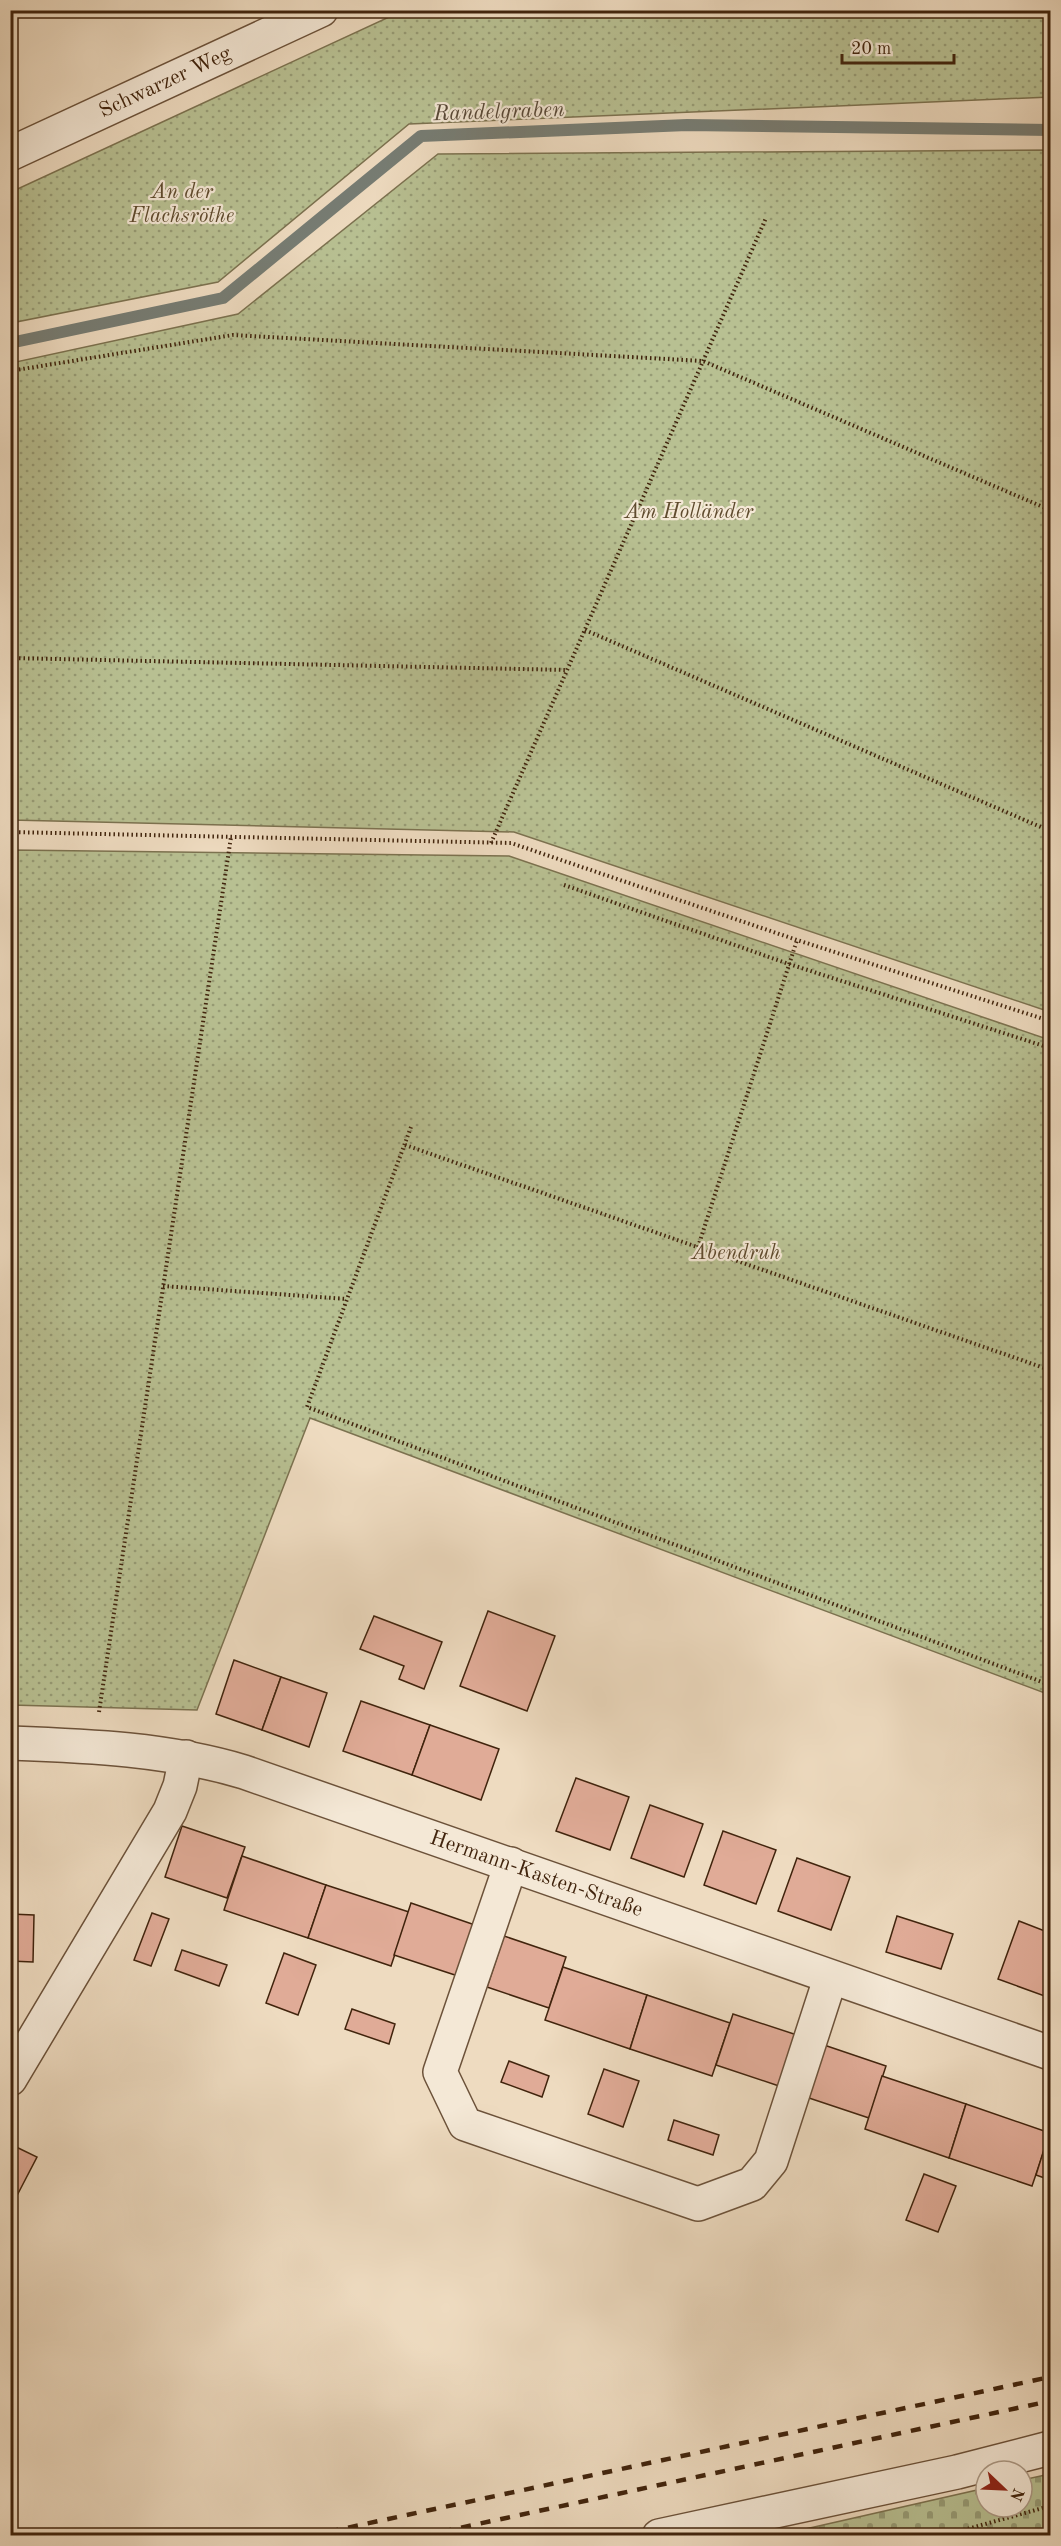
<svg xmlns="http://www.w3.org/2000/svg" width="1061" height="2546" viewBox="0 0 1061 2546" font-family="'Old Standard TT',serif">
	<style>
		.cemetery { fill: url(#cemetery-stones); stroke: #7c7250; stroke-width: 1.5 }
		.garden { fill: url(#garden-dots); stroke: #7c7250; stroke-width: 1.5 }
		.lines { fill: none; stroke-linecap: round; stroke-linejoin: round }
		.stream { stroke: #777d74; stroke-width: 12 }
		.building { fill: #e0ab97; stroke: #41240d; stroke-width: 1.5 }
		.minor-casing { stroke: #6c523a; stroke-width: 36 }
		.path { stroke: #41240d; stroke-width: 4; stroke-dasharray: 1.5 3; stroke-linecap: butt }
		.minor { stroke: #f4e8d6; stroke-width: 33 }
		.rail { stroke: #41240d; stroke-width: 4.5; stroke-dasharray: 10 10; stroke-linecap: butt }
		.labels { text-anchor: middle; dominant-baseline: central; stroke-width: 4.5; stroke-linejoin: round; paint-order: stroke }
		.street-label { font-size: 21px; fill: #41240d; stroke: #f4e8d6 }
		.park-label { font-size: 21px; font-style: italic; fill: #5f4b2e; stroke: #f4e8d6 }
		.water-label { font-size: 22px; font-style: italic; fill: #584938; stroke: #f4e8d6 }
	</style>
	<defs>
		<pattern id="cemetery-stones" width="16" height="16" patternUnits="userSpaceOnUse" patternTransform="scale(1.5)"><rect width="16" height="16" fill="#b8c092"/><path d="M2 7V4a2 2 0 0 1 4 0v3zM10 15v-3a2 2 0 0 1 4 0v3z" fill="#979c76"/></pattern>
		<pattern id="garden-dots" width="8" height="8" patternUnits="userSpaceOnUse" patternTransform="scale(1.5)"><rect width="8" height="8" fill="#b8c092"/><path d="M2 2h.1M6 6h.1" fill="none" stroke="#979c76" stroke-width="1.8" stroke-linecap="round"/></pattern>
	</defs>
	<rect width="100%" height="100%" fill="#eedbc0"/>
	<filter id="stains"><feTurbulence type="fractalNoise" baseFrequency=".00333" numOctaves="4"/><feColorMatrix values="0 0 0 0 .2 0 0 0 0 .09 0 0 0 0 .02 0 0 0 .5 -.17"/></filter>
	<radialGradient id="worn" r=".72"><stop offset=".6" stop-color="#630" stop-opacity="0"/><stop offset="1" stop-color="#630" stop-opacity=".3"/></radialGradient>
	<path class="cemetery" d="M1050,2474V2535H779L986,2488V2507H1022V2480Z"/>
	<g class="garden">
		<path d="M402,11H1050V97L409,124L218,282L11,323V192Z"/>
		<path d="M1050,150V1012L514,832L11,820V363L238,314L438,154Z"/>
		<path d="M11,850L509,856L1050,1040V1695L310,1418L197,1710L11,1705Z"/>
	</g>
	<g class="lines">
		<path class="stream" d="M10,343L223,298L421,136L687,125L1050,130"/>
	</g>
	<g class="building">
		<path d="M488,1611L555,1636L527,1711L460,1686Z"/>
		<path d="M374,1616L442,1642L424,1689L399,1679L404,1666L360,1649Z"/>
		<path d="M234,1660L281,1677L262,1730L216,1714Z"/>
		<path d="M281,1677L327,1693L309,1747L262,1730Z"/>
		<path d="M361,1701L430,1725L412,1775L343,1751Z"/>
		<path d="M430,1725L499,1749L481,1800L412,1775Z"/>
		<path d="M576,1778L629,1797L610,1850L556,1831Z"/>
		<path d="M650,1805L703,1824L684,1877L631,1858Z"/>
		<path d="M182,1826L245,1847L227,1898L165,1877Z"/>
		<path d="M723,1831L776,1850L756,1904L704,1885Z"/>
		<path d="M242,1856L326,1885L308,1938L224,1910Z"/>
		<path d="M797,1858L850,1877L831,1930L778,1911Z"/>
		<path d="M326,1885L409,1912L391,1966L308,1938Z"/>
		<path d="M411,1903L475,1925L458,1976L394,1955Z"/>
		<path d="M152,1913L169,1919L151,1966L134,1960Z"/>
		<path d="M10,1914L34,1915L33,1962L10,1961Z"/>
		<path d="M897,1916L953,1934L941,1969L886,1952Z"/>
		<path d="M1019,1921L1050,1933V1998L998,1979Z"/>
		<path d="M504,1936L566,1957L549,2008L487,1987Z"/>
		<path d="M182,1950L227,1965L219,1986L175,1970Z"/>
		<path d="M284,1953L316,1965L298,2015L266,2003Z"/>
		<path d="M563,1967L647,1995L630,2049L545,2020Z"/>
		<path d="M647,1995L730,2023L712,2076L630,2049Z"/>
		<path d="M352,2009L395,2024L389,2044L345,2029Z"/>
		<path d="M733,2014L797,2035L779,2086L716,2065Z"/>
		<path d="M824,2045L886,2066L869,2118L806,2097Z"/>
		<path d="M509,2061L549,2076L542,2097L501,2082Z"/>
		<path d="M604,2069L639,2081L623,2127L588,2114Z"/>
		<path d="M882,2076L966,2104L949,2158L865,2129Z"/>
		<path d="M966,2104L1050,2133L1032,2186L949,2158Z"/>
		<path d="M674,2120L719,2135L713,2155L668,2140Z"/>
		<path d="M1050,2130V2180L1036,2175Z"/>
		<path d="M10,2144L37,2157L10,2209Z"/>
		<path d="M924,2174L956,2186L938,2232L906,2220Z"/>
	</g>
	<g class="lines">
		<g class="minor-casing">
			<g id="minor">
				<path id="s1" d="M10,154L321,10"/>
				<path id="s2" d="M10,1743C90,1746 168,1749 244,1772L1050,2053"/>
				<path d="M511,1864L440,2072L465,2124L698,2204L752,2184L771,2161L830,1979"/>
				<path d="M10,2079L170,1811L180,1786L186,1757"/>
				<path d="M659,2536L957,2472L1050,2448"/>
			</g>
		</g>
		<g class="path">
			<path d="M354,15L365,10"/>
			<path d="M10,371L233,335L703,361L1050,510"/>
			<path d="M585,630L1050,831"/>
			<path d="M10,658L567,670"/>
			<path d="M10,832L511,843L797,940L1050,1021"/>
			<path d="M491,843L766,218"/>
			<path d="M564,885L789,964L1050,1048"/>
			<path d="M411,1127L307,1407L1050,1685"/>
			<path d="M405,1145L1050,1370"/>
			<path d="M698,1247L797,940"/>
			<path d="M163,1286L347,1299"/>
			<path d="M99,1712L231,837"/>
			<path d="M942,2536L1050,2506"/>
		</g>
		<use href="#minor" class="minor"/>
		<g class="rail">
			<path d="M309,2536L1050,2377"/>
			<path d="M422,2536L1050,2401"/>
		</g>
	</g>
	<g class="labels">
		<g class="street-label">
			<text stroke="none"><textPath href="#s1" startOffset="171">Schwarzer Weg</textPath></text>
			<text stroke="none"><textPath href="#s2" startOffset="546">Hermann-Kasten-Straße</textPath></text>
		</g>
		<g class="park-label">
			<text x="182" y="192">An der<tspan x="182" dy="24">Flachsröthe</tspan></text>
			<text x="689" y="512">Am Holländer</text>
			<text x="736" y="1253">Abendruh</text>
		</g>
		<g class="water-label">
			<text transform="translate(499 112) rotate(-2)">Randelgraben</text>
		</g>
	</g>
	<rect width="1061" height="2546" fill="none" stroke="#eedbc0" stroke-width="36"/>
	<rect x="12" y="12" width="1037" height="2522" fill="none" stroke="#41240d" stroke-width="3"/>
	<rect x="18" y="18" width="1025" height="2510" fill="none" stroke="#41240d" stroke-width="1.5"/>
	<g transform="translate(1004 2489) rotate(113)"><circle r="28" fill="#f4e8d6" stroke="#ac9a86" stroke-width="1.5"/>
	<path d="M0-4.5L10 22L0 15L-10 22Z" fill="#8f2418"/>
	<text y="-9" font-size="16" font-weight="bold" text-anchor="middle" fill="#41240d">N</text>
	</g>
	<path d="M842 54v9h112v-9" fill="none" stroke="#41240d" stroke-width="3"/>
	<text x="851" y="54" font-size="18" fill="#41240d" stroke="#f4e8d6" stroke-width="4.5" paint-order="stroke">20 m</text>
	<rect width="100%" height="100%" filter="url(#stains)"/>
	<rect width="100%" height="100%" fill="url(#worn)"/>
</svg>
